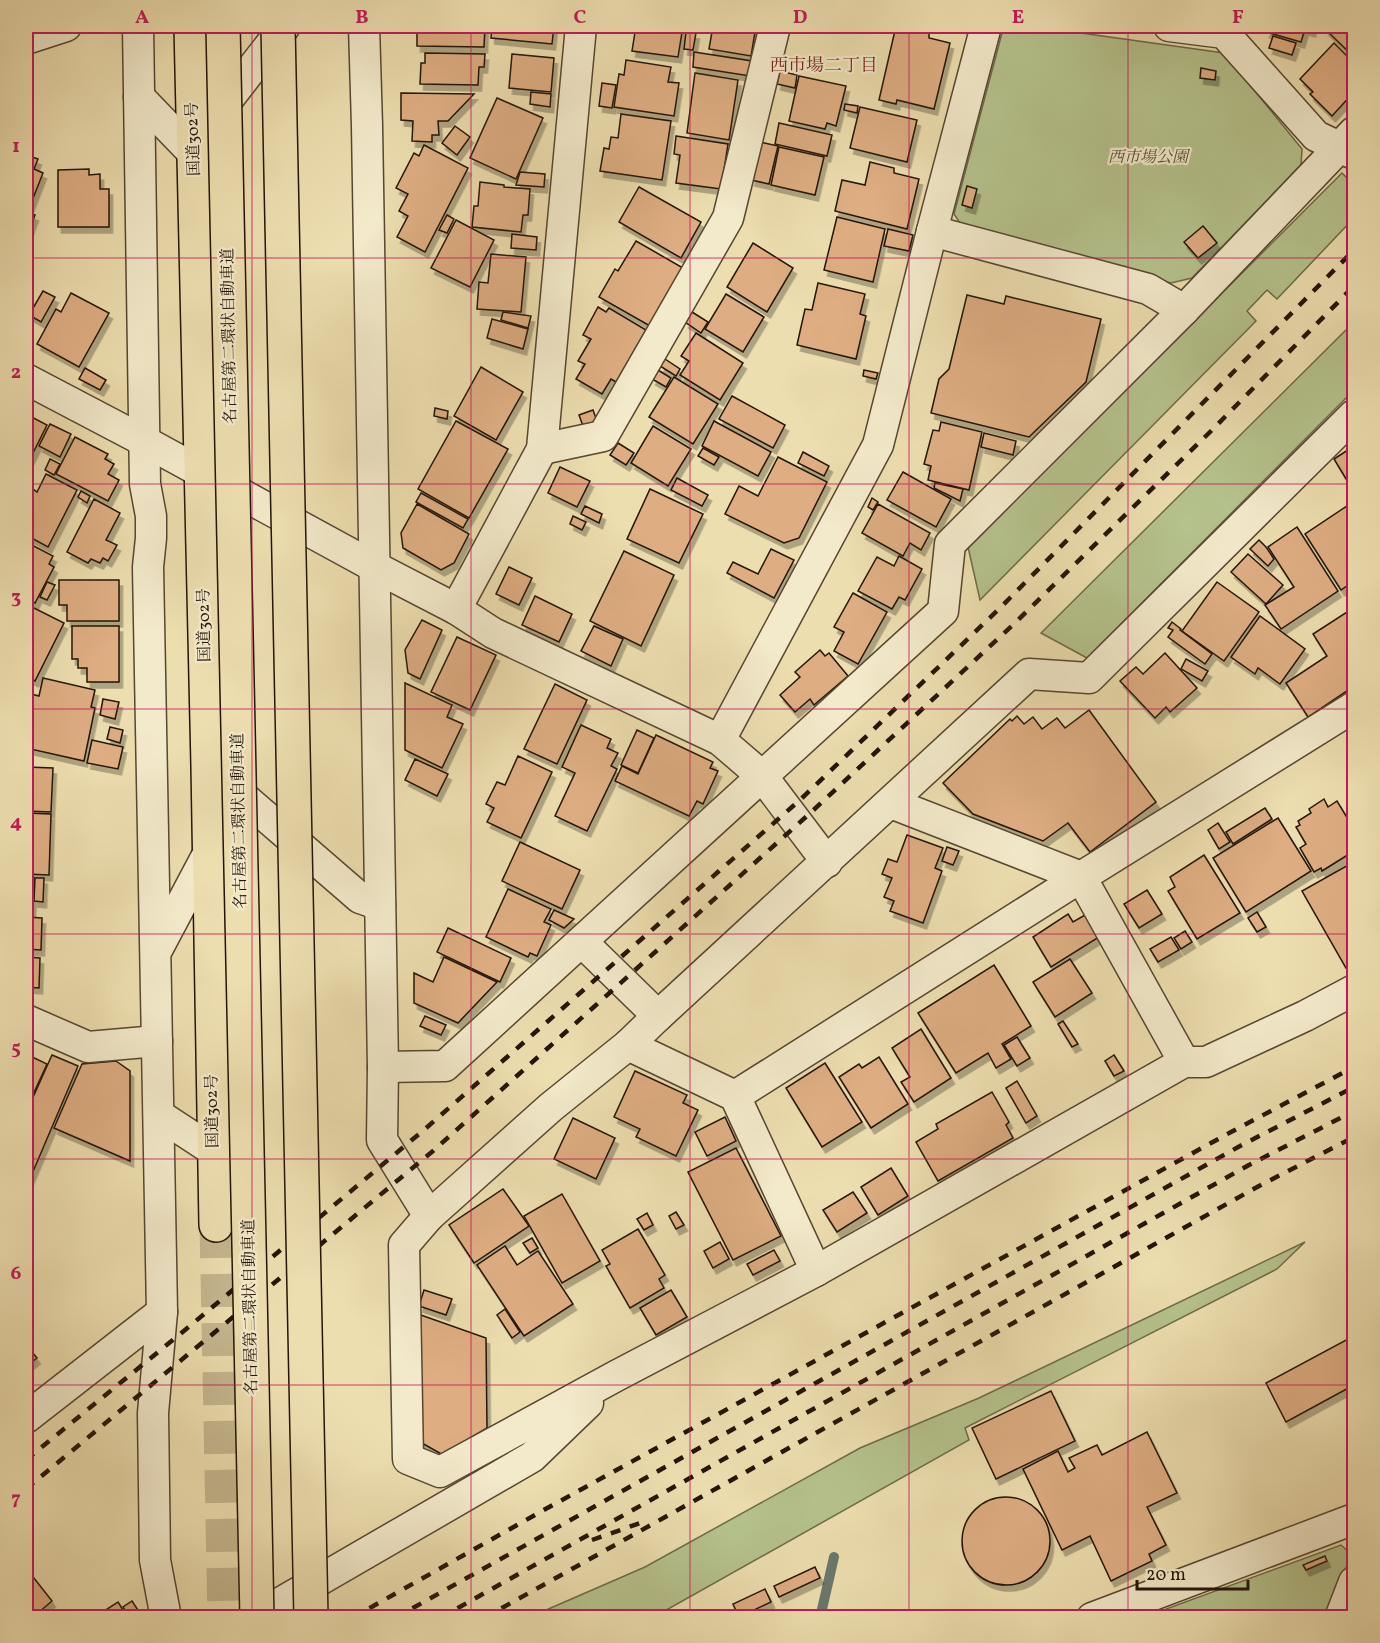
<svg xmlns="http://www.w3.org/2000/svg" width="1380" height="1643" viewBox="0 0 1380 1643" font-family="Vollkorn,'Noto Serif JP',serif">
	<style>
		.green { fill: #b5c28c; stroke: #6c6b4a; stroke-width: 1.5 }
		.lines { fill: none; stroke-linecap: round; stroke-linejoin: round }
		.stream { stroke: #6b786d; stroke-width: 10 }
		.building { fill: #dead82; stroke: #241408; stroke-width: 1.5; filter: url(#shadow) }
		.highway-tunnel { stroke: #c5b68e; stroke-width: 33; stroke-dasharray: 33 16; stroke-linecap: butt }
		.street-casing { stroke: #564632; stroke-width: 33 }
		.highway-casing { stroke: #241408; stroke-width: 36 }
		.street { stroke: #f3eacb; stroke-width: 30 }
		.highway { stroke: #eddeaf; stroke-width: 33 }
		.rail { stroke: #241408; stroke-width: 4.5; stroke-dasharray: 10 10; stroke-linecap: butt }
		.highway-bridge-casing { stroke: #241408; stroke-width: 36; stroke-linecap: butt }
		.highway-bridge { stroke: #eddeaf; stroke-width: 33 }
		.grid { fill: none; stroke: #c2185b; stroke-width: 1.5; stroke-opacity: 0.55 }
		.labels { text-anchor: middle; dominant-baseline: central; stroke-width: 4.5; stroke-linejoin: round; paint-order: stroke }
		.street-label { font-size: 16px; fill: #241408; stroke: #f3eacb }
		.park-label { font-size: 16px; font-style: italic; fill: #575136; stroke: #f3eacb }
		.neighbourhood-label { font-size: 18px; fill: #7a1f14; stroke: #f3eacb }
		.neatline { fill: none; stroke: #c2185b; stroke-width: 2 }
		.grid-label { font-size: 20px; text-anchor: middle; font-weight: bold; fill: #c2185b }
	</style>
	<defs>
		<filter id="shadow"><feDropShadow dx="3.5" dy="6" stdDeviation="0" flood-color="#0004"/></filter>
	</defs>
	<rect width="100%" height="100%" fill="#eddeaf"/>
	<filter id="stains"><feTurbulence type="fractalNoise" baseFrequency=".00333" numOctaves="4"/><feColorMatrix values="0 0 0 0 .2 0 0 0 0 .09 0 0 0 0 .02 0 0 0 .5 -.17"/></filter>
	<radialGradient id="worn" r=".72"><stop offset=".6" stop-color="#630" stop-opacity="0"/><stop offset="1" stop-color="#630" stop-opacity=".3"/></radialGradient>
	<g class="green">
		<path d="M1014,26H1031L1224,53L1302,149L1301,165L1192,278L1171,283L964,229L954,214L1002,33Z"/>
		<path d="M1342,173L1354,185V218L1277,299L1267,290L1247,311L1256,321L980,600L968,547Z"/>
		<path d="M1354,322V390L1087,658L1041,633Z"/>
		<path d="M1305,1242L1277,1269L965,1428L969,1440L654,1617H530L645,1567L860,1448L979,1398Z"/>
		<path d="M1341,1545L1351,1554L1328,1617L1163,1618L1166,1609Z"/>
	</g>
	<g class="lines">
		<path class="stream" d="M820,1618L834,1557"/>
	</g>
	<g class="building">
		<path d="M417,26H485L484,47L417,46Z"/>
		<path d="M492,26H554L552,44L491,38Z"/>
		<path d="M636,26H683L678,57L632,51Z"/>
		<path d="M713,26H756L751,56L709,49Z"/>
		<path d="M896,26L929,33V38L950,43L934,109L897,100L896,104L879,100Z"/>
		<path d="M1268,26H1313L1312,31L1305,29L1301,42L1266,32Z"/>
		<path d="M1328,26H1354V57L1325,29Z"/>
		<path d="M686,32L696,33L693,50L684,49Z"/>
		<path d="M1273,36L1296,43L1292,55L1269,48Z"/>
		<path d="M1334,43L1354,63V92L1332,116L1310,94L1313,92L1300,79Z"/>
		<path d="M694,52L752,61L750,76L693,67Z"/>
		<path d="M425,53L485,54L484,67H479L478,85L420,84L421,63H425Z"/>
		<path d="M512,54L554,58L551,92L509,88Z"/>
		<path d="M626,60L671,67L668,82L679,83L674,116L614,107L619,74L624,75Z"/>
		<path d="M1201,68L1216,71L1215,80L1200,78Z"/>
		<path d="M780,71L797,75L795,88L777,84Z"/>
		<path d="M695,73L738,80L729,140L687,133Z"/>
		<path d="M799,76L846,86L836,126L827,123L825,129L789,121Z"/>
		<path d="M602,83L616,85L612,108L599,106Z"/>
		<path d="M531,92L551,94L550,107L530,104Z"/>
		<path d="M401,93L474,94L448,121H438L439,135H432V142L412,141L413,121L401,120Z"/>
		<path d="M497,98L543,118L516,179L470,158Z"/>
		<path d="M845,104L858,106L857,113L844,110Z"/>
		<path d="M860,107L917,120L907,162L850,148Z"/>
		<path d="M621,114L671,121L662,180L600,171L604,148L609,149L611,137L618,138Z"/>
		<path d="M779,123L832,135L827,156L775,144Z"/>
		<path d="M455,126L470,137L457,155L442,143Z"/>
		<path d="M676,136L728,144L721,189L676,183L680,155L674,154Z"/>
		<path d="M760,142L778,146L769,184L751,180Z"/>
		<path d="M424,145L468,168L425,252L397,237L408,216L399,211L408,194L396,188L414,153L419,156Z"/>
		<path d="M779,147L824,157L815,195L771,185Z"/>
		<path d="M26,151L30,153L29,156L38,159L34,169L43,173L30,206L26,205Z"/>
		<path d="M870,162L894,168V173L919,179L907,229L835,211L842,180L865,185Z"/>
		<path d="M89,169V175L100,174V189H109V227H58V170Z"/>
		<path d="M520,172L545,174L544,187L516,185Z"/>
		<path d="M480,182L504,185V187L530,189L528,215H523L521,232L472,227L474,206H478Z"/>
		<path d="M967,186L977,189L972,208L962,205Z"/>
		<path d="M639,187L701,222L681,258L619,222Z"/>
		<path d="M26,212L35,215L26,239Z"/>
		<path d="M447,215L454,219L447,233L439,230Z"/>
		<path d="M837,217L885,229L873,282L824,270Z"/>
		<path d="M456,220L494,240L470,287L431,268Z"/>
		<path d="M1203,226L1217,243L1198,258L1184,242Z"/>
		<path d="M888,229L913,235L909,251L884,246Z"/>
		<path d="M512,234L537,237L536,250L511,248Z"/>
		<path d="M636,241L683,268L650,326L599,297L615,269L618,271Z"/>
		<path d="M753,243L793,268L767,312L727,287Z"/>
		<path d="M491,254L526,257L521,312L477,309L479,282L488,283Z"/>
		<path d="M818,283L865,294L860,314L866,316L856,359L797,345L805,309L812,310Z"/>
		<path d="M43,291L55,297L41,322L29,315Z"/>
		<path d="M71,293L109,313L79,367L37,344L56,309L61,312Z"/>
		<path d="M726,294L764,317L743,352L705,329Z"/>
		<path d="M967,295L1004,304L1006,296L1101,319L1086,382L1029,437L931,413L939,379L949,369Z"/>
		<path d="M598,307L606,312L609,308L646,330L616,382L611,379L602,394L576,379L585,364L578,361L591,339L583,335Z"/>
		<path d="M503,312L531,316L528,328L501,320Z"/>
		<path d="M692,312L708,322L701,333L685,322Z"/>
		<path d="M492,319L528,329L523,349L487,338Z"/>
		<path d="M696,333L743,363L720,400L680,375L689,361L681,356Z"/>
		<path d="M665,359L680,369L676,376L660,366Z"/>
		<path d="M481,367L523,392L496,440L454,416Z"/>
		<path d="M85,368L106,380L100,390L79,379Z"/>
		<path d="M658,370L671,378L666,387L652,379Z"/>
		<path d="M864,370L878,373L876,379L863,376Z"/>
		<path d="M674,377L718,404L693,444L649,417Z"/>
		<path d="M732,396L785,425L773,448L719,419Z"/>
		<path d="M435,408L448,411L447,419L434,416Z"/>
		<path d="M593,410L597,421L583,426L579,415Z"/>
		<path d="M26,414L47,425L30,459L26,457Z"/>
		<path d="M456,421L508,449L469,518L418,489Z"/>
		<path d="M714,421L771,452L758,476L702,446Z"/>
		<path d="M941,422L982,432L969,490L928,480L931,466L924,464L933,430L939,431Z"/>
		<path d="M50,424L71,434L60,457L39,446Z"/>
		<path d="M653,426L691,449L668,486L631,463Z"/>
		<path d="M984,433L1016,441L1013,455L981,447Z"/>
		<path d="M75,437L108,454L105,459L114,464L108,474L119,480L108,501L56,474Z"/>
		<path d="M618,443L634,453L626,465L610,455Z"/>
		<path d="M1354,446V492L1334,459Z"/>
		<path d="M703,448L719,457L714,465L698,456Z"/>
		<path d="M803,452L829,466L824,476L798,463Z"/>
		<path d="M778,457L827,482L799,538L784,543L725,514L739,486L758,496Z"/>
		<path d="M50,459L60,464L54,475L45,470Z"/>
		<path d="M560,467L590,481L577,507L548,493Z"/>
		<path d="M903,472L951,499L936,527L887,500Z"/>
		<path d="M46,474L77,490L48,547L26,535V503L33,489L37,492Z"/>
		<path d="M677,478L708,495L702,506L671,490Z"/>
		<path d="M935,483L963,489L960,501L934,488Z"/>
		<path d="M650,489L703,514L679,563L627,539Z"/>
		<path d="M81,491L90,496L87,503L78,497Z"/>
		<path d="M421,493L468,519L463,528L416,502Z"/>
		<path d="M872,498L878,502L873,510L868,507Z"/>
		<path d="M94,499L120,513L106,540L117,545L108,561L103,558L100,563L91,559L88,563L67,552Z"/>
		<path d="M1353,502L1354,505V581L1341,590L1305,534Z"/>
		<path d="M417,504L469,534L454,563L441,570L403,548L401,533Z"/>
		<path d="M878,504L930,533L921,550L910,543L903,556L862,533Z"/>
		<path d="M585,506L602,514L599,523L581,514Z"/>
		<path d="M573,516L586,522L582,530L570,524Z"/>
		<path d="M1297,527L1338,591L1281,629L1265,605L1294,587L1268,547Z"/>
		<path d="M1259,540L1266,547L1274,559L1268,566L1250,549Z"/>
		<path d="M26,542L53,556L49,564L54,567L35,603L26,598Z"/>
		<path d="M771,549L794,560L774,598L727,573L733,562L758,574Z"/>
		<path d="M624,551L674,575L641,646L590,621Z"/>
		<path d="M1248,554L1283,585L1266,604L1231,572Z"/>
		<path d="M899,556L922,569L905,600L899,597L892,609L858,591L877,557L894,566Z"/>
		<path d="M509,567L532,578L519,605L496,594Z"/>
		<path d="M59,580H119V621H67V605H59Z"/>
		<path d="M47,582L55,585L47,600L40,597Z"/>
		<path d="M1217,582L1259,612L1224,661L1182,631Z"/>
		<path d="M853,593L887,612L858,664L834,651L844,632L834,627Z"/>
		<path d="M535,596L572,614L559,642L522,625Z"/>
		<path d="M26,604L64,623L35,681L26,676Z"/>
		<path d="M1347,612L1354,623V686L1308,717L1286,683L1327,656L1313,634Z"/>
		<path d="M1260,616L1305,649L1280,684L1258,668L1255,674L1231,657Z"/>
		<path d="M422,620L442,630L420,679L408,673L405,650Z"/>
		<path d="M1172,622L1181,629L1180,630L1212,654L1205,664L1168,637L1173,630L1168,628Z"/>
		<path d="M72,626H119V682H87V668H78V659H72Z"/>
		<path d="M594,626L623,639L611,666L581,651Z"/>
		<path d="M457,637L496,655L470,710L431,692Z"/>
		<path d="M820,650L825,656L829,653L848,676L814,705L810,699L795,712L780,695L800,677L795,672Z"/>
		<path d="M1165,653L1197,688L1170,712L1166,707L1155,718L1120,681L1136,667L1143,674Z"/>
		<path d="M1186,659L1208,671L1202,681L1181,669Z"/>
		<path d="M43,678L95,690L91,707L95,708L84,761L26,748V722L31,694L39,696Z"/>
		<path d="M405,683L452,705L447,717L463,724L442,768L405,750Z"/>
		<path d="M555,684L587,700L557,764L524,749Z"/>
		<path d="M103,699L119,702L115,719L100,715Z"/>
		<path d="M1089,710L1156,802L1090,852L1068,823L1043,841L973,814L943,783L1010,719L1012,721L1017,716L1024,724L1033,717L1042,729L1057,718L1065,728Z"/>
		<path d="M581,725L611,739L607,748L618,753L611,766L617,769L587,831L555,816L575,773L562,767Z"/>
		<path d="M110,727L123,730L120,743L107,739Z"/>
		<path d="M637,730L654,738L638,773L621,765Z"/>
		<path d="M656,735L713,762L710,768L718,771L703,804L697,801L689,816L615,781L622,766L638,774Z"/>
		<path d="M92,740L123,747L118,769L87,763Z"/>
		<path d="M518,756L552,772L521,838L487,822L494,808L486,804L497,782L505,785Z"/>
		<path d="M415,759L448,774L437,796L405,780Z"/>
		<path d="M26,767L53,768L51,812L26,811Z"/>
		<path d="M1324,799L1328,807L1337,801L1354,829V851L1322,871L1321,868L1314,872L1300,848L1306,844L1296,827L1300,825L1298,821L1311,813L1309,809Z"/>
		<path d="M1265,808L1272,819L1233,844L1226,832Z"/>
		<path d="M26,813L51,814L49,875L26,874Z"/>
		<path d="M1278,818L1311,871L1246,912L1213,858Z"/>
		<path d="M1218,823L1230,842L1219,849L1208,830Z"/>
		<path d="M907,835L943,848L935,868L942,871L923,923L890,911L894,901L884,897L892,878L882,874L888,859L897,862Z"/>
		<path d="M520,842L580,870L562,909L502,881Z"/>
		<path d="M947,847L959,851L953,865L942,861Z"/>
		<path d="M1204,855L1240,913L1197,939L1168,891L1175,887L1170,877Z"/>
		<path d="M1350,864L1354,872V963L1346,968L1302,891Z"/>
		<path d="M26,877L34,878L32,910H26Z"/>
		<path d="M35,878H44L43,902L34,901Z"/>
		<path d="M508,889L551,909L544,922L551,925L537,956L530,953L528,957L486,937Z"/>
		<path d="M1147,890L1162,914L1139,928L1124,904Z"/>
		<path d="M554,910L574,919L564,928L549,920Z"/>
		<path d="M1257,912L1266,927L1257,932L1248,918Z"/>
		<path d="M1068,914L1073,922L1085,915L1099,937L1051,967L1033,937Z"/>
		<path d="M26,917L42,918L41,950L26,949Z"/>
		<path d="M448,928L511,958L500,982L437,952Z"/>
		<path d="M1185,931L1192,942L1181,949L1174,938Z"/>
		<path d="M1171,937L1179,950L1158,962L1150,949Z"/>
		<path d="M26,957L40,958L39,988L26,987Z"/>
		<path d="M444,957L497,982L458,1023L414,1003V973L433,982Z"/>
		<path d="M1070,959L1092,993L1055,1017L1033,982Z"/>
		<path d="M994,965L1031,1026L1002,1044L1011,1059L996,1068L988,1053L956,1073L918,1013Z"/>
		<path d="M425,1016L446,1025L441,1035L420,1026Z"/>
		<path d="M1063,1021L1078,1044L1072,1047L1058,1024Z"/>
		<path d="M921,1029L951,1078L914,1102L901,1082L910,1077L892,1048Z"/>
		<path d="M1017,1037L1030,1058L1017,1066L1004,1045Z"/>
		<path d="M26,1054L47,1064L31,1099L27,1097L26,1099Z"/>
		<path d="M52,1055L78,1066L26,1188V1113Z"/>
		<path d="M1114,1055L1124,1071L1114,1076L1105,1061Z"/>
		<path d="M879,1057L908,1104L871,1128L839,1077L859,1064L862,1068Z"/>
		<path d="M116,1061L130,1071V1161L54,1128L82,1064Z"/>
		<path d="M825,1063L862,1122L822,1147L786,1088Z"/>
		<path d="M635,1071L687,1095L683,1103L698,1110L676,1156L636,1137L640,1129L614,1117Z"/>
		<path d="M1017,1081L1037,1116L1026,1123L1006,1088Z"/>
		<path d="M992,1092L1009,1122L1006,1125L1013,1138L938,1181L916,1142L938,1129L936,1124Z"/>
		<path d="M725,1117L736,1141L707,1156L695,1132Z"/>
		<path d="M573,1118L615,1138L596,1179L554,1159Z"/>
		<path d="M736,1148L781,1236L733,1260L688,1172Z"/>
		<path d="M891,1168L908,1196L878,1215L861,1187Z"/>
		<path d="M503,1189L529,1226L474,1263L449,1225Z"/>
		<path d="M853,1192L867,1213L837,1232L823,1210Z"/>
		<path d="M562,1194L600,1261L562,1283L524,1216Z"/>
		<path d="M676,1212L684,1225L676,1229L669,1216Z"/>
		<path d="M647,1213L653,1225L644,1230L637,1219Z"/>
		<path d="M638,1229L665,1275L659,1279L664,1288L630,1308L606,1266L610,1264L602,1250Z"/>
		<path d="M532,1238L538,1248L530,1253L523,1243Z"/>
		<path d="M720,1242L729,1259L713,1268L704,1251Z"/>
		<path d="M505,1246L517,1265L538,1251L573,1304L524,1336L477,1265Z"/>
		<path d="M774,1250L780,1261L753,1275L747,1264Z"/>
		<path d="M424,1290L452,1299L446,1315L419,1306Z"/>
		<path d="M671,1290L687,1317L656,1335L640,1308Z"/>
		<path d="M505,1309L520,1332L512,1338L497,1315Z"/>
		<path d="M418,1314L486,1338L487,1428L443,1455L420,1442Z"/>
		<path d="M1348,1339L1354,1351V1385L1286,1422L1266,1383Z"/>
		<path d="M26,1345L37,1358L26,1367Z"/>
		<path d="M1051,1391L1075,1441L996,1479L972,1428Z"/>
		<path d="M1147,1432L1177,1493L1147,1507L1166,1545L1149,1554L1152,1561L1111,1581L1090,1536L1062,1550L1023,1469L1058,1451L1068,1472L1075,1468L1069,1458L1097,1445L1102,1455Z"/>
		<circle cx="1006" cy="1541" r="44"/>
		<path d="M1325,1556L1327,1561L1306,1570L1303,1565Z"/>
		<path d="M815,1567L820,1578L779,1597L774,1586Z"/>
		<path d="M26,1568L52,1601L32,1618H26Z"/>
		<path d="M765,1589L771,1602L739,1617L733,1604Z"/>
		<path d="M132,1601L143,1618H130L123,1607Z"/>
		<path d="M118,1602L128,1618H93Z"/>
	</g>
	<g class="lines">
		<path class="highway-tunnel" d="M216,1225L224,1618"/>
		<g class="street-casing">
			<g id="street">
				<path d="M364,26L367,126L383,1067L382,1140L429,1216"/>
				<path d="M1169,26L1224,33L1316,136L1354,154"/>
				<path d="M26,39L66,26"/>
				<path d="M139,97L195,155"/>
				<path d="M215,116L285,26"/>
				<path d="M932,231L1148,289L1184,310"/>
				<path d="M26,379L144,441L373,566L456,609L493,633L720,740L762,776L827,862"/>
				<path d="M1354,415L1089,678L1029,674L658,1016L628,1045L551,1107L429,1216L404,1245L408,1459L440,1472L616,1376L816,1271L1184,1062H1206L1305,1016L1354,990"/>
				<path d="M542,449L603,436L728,218L775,26"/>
				<path d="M456,609L542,449L581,26"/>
				<path d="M720,740L878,445L932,231L986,26"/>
				<path d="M226,782L360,898L380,905"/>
				<path d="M891,803L1081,877L1184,1062"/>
				<path d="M582,942L658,1016"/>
				<path d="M158,948L210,850"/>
				<path d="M26,1020L88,1047L157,1041"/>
				<path d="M628,1045L735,1096L816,1271"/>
				<path d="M383,1067L445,1066L943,611L950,544L1184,310L1354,132"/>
				<path d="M735,1096L1081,877L1354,707"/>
				<path d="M159,1115L214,1151"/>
				<path d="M162,1312L153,1413L155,1560L166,1618"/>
				<path d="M26,1418L162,1312L148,567L151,538V516L145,484L138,26"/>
				<path d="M254,1618L532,1457L588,1403"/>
				<path d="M1092,1618L1354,1519"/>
				<path d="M1340,1618L1354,1582"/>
			</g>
		</g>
		<g class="highway-casing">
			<path id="highway" d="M191,26L208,766L216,1225"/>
		</g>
		<use href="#street" class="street"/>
		<use href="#highway" class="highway"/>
		<g class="rail">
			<path d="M26,1460L185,1330L425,1129L800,800L1000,608L1354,250"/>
			<path d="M26,1489L433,1151L807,816L1016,622L1211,431L1354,286"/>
			<path d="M592,1540L643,1522"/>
			<path d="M352,1618L542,1511L1231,1132L1354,1067"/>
			<path d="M395,1618L1240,1146L1354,1087"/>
			<path d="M440,1618L1249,1165L1354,1111"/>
			<path d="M484,1618L1259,1186L1354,1137"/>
		</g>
		<g class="highway-bridge-casing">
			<g id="highway-bridge">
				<path d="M223,26L257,1618"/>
				<path d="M278,26L311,1618"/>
			</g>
		</g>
		<use href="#highway-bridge" class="highway-bridge"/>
	</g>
	<path class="grid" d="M252,26V1618M471,26V1618M690,26V1618M909,26V1618M1128,26V1618M26,258H1354M26,484H1354M26,709H1354M26,934H1354M26,1159H1354M26,1385H1354"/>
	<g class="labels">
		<g class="street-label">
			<text transform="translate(194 139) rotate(-92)">国道302号</text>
			<text transform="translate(230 336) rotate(-91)">名古屋第二環状自動車道</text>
			<text transform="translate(205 625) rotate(-91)">国道302号</text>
			<text transform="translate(240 821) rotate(-91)">名古屋第二環状自動車道</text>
			<text transform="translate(213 1111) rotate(-91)">国道302号</text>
			<text transform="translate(251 1307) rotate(-91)">名古屋第二環状自動車道</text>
		</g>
		<g class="park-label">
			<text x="1148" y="158">西市場公園</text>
		</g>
		<g class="neighbourhood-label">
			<text x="824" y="66">西市場二丁目</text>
		</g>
	</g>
	<rect width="1380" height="1643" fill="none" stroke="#eddeaf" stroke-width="66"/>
	<path d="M1137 1580v9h111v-9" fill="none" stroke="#241408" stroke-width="3"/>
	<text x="1146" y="1580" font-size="18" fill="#241408" stroke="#f3eacb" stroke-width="4.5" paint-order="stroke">20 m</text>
	<rect x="33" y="33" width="1314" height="1577" class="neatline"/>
	<g class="grid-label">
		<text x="142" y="23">A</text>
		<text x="362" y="23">B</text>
		<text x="580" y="23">C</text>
		<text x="800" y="23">D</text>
		<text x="1018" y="23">E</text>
		<text x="1238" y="23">F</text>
		<text x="16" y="152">1</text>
		<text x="16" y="378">2</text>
		<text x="16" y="603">3</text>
		<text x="16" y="828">4</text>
		<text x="16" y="1054">5</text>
		<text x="16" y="1279">6</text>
		<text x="16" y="1504">7</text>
	</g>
	<rect width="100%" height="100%" filter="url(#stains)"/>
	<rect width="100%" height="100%" fill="url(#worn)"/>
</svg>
